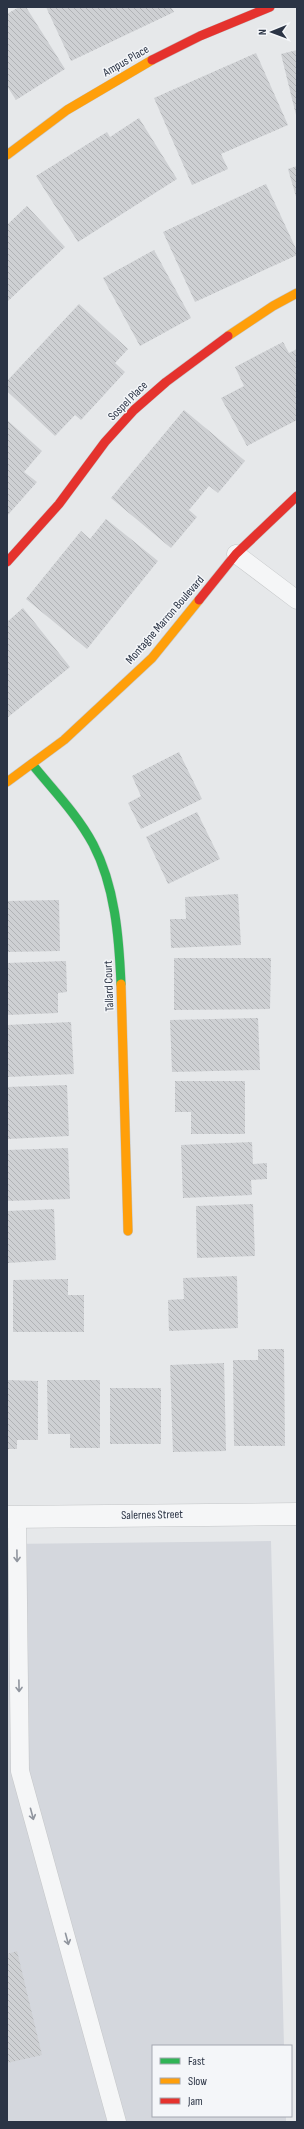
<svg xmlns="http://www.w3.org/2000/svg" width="304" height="2129" viewBox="0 0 304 2129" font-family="'Sofia Sans Condensed',sans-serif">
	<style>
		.built { fill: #d4d7dd }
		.building { fill: url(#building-back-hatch) }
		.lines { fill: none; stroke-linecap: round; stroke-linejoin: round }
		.lane-casing { stroke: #c4c6c8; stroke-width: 19 }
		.street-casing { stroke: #c4c6c8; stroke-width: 23 }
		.fast-casing { stroke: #c4c6c8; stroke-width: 10 }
		.slow-casing { stroke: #c4c6c8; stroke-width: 10 }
		.jam-casing { stroke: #c4c6c8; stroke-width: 10 }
		.lane { stroke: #f5f6f7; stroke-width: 18 }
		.street { stroke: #f5f6f7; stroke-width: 22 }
		.fast { stroke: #30b455; stroke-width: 9 }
		.slow { stroke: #ff9f0a; stroke-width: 9 }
		.jam { stroke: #e5322d; stroke-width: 9 }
		.oneway { stroke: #90959e }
		.labels { text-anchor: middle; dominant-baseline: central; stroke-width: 3; stroke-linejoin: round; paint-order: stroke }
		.street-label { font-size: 12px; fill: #2b3445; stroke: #f4f6f9 }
	</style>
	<defs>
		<pattern id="building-back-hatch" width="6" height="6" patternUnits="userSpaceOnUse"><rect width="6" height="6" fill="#ced0d3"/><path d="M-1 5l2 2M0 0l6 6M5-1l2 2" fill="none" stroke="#b1b3b6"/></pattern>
	</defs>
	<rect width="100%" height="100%" fill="#e6e8ea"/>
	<path class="built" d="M271,1541L284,2046H153V2116H286V2122H7V1544Z"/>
	<g class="building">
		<path d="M19,7H26L65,69L16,100L7,86V14Z"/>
		<path d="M46,7H171L174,12L71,61Z"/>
		<path d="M297,50V115H296L281,54Z"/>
		<path d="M256,53L288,125L221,154L228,169L192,185L154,98Z"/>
		<path d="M139,118L177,179L78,242L36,176L107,132L110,137Z"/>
		<path d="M297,166V200L288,169Z"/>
		<path d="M266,184L297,251V255L195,302L163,232Z"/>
		<path d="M27,206L65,247L7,302V225Z"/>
		<path d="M154,250L191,318L140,346L103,278Z"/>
		<path d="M79,304L128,349L115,363L125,372L81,420L75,415L55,436L7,391V381Z"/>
		<path d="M283,342L289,353L297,349V420L247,446L221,398L244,386L235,367Z"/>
		<path d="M184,410L245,461L218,493L209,486L189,510L197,517L171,548L111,498Z"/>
		<path d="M7,420L42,451L24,472L37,482L7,516Z"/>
		<path d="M106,519L158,561L87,649L26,599L81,531L90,539Z"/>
		<path d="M23,608L70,667L7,718V622Z"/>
		<path d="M179,752L202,799L141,829L128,803L141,796L132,776Z"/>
		<path d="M197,812L220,859L168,884L146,837Z"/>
		<path d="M238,894L241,945L171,948L170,919H186L185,897Z"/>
		<path d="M59,900L60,951L7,952V901Z"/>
		<path d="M174,958H271L270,1009L174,1010Z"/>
		<path d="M66,961L67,992L58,993V1013L7,1015V963Z"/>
		<path d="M258,1018L260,1070L172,1072L170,1020Z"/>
		<path d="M71,1022L74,1074L7,1077V1025Z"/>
		<path d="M175,1081H245V1134H191V1112H175Z"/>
		<path d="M67,1085L69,1136L7,1139V1087Z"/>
		<path d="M252,1142L253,1164L267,1163V1179L251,1180L252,1195L183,1198L181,1145Z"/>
		<path d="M68,1148L70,1199L7,1201V1150Z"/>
		<path d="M253,1204L255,1256L197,1258L196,1206Z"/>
		<path d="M54,1209L56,1260L7,1263V1211Z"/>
		<path d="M237,1276L238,1328L169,1331L168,1300L184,1299L183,1278Z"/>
		<path d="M68,1279V1295H84V1332H13V1280Z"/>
		<path d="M258,1349H284L285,1446H234L233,1360H258Z"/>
		<path d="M224,1363L226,1451L173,1452L170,1365Z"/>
		<path d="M7,1380L38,1381V1440H17V1449H7Z"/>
		<path d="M47,1380H100V1448H70V1434H48Z"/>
		<rect x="110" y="1388" width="51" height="56"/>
		<path d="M17,1951L42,2055L7,2063V1954Z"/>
	</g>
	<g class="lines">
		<g class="lane-casing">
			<g id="lane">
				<path d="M236,554L297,600"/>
				<path d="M17,1517L20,1771L117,2122"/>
			</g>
		</g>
		<g class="street-casing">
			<path id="street" d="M7,1517L297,1514"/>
		</g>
		<g class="fast-casing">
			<path id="fast" d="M32,764C53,790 77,814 93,844C115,886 119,937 121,984"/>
		</g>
		<g class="slow-casing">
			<g id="slow">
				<path d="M7,155L67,110L152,60"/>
				<path d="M228,336L273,306L297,293"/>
				<path d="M7,782L64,740L152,658L199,600"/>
				<path d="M121,984L128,1231"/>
			</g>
		</g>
		<g class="jam-casing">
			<g id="jam">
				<path d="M152,60L200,36L270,7"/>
				<path d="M7,562L59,504L105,442L134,410L166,382L228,336"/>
				<path d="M199,600L236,554L297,496"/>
			</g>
		</g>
		<use href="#lane" class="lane"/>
		<use href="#street" class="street"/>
		<use href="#fast" class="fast"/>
		<use href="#slow" class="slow"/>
		<use href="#jam" class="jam"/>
	</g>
	<defs><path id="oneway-shaft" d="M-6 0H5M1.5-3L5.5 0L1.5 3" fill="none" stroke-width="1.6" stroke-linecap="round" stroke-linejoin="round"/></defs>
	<g class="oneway">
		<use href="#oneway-shaft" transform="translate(17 1556) rotate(89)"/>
		<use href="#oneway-shaft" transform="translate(19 1686) rotate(89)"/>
		<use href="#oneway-shaft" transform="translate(32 1814) rotate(75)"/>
		<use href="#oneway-shaft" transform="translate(67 1939) rotate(75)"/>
	</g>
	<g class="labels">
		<g class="street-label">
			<text transform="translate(126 61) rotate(-30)">Ampus Place</text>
			<text transform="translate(128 401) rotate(-45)">Sospel Place</text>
			<text transform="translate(165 620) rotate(-49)">Montagne Marron Boulevard</text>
			<text transform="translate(109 986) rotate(-92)">Tallard Court</text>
			<text transform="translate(152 1515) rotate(-1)">Salernes Street</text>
		</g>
	</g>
	<rect width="304" height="2129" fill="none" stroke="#2b3445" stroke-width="16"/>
	<rect x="152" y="2045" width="140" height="72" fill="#f4f6f9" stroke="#a4a8b1"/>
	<rect x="160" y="2058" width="20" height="6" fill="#30b455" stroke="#a4a8b1"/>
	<text x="188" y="2065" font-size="12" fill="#2b3445">Fast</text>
	<rect x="160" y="2078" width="20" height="6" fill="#ff9f0a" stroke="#a4a8b1"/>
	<text x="188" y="2085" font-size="12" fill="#2b3445">Slow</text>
	<rect x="160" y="2098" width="20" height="6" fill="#e5322d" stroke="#a4a8b1"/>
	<text x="188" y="2105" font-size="12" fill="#2b3445">Jam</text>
	<g transform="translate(272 32) rotate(269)" stroke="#f4f6f9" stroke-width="3" paint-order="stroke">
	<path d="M0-3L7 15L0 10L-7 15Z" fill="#2b3445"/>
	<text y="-6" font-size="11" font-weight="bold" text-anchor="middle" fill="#2b3445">N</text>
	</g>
</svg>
